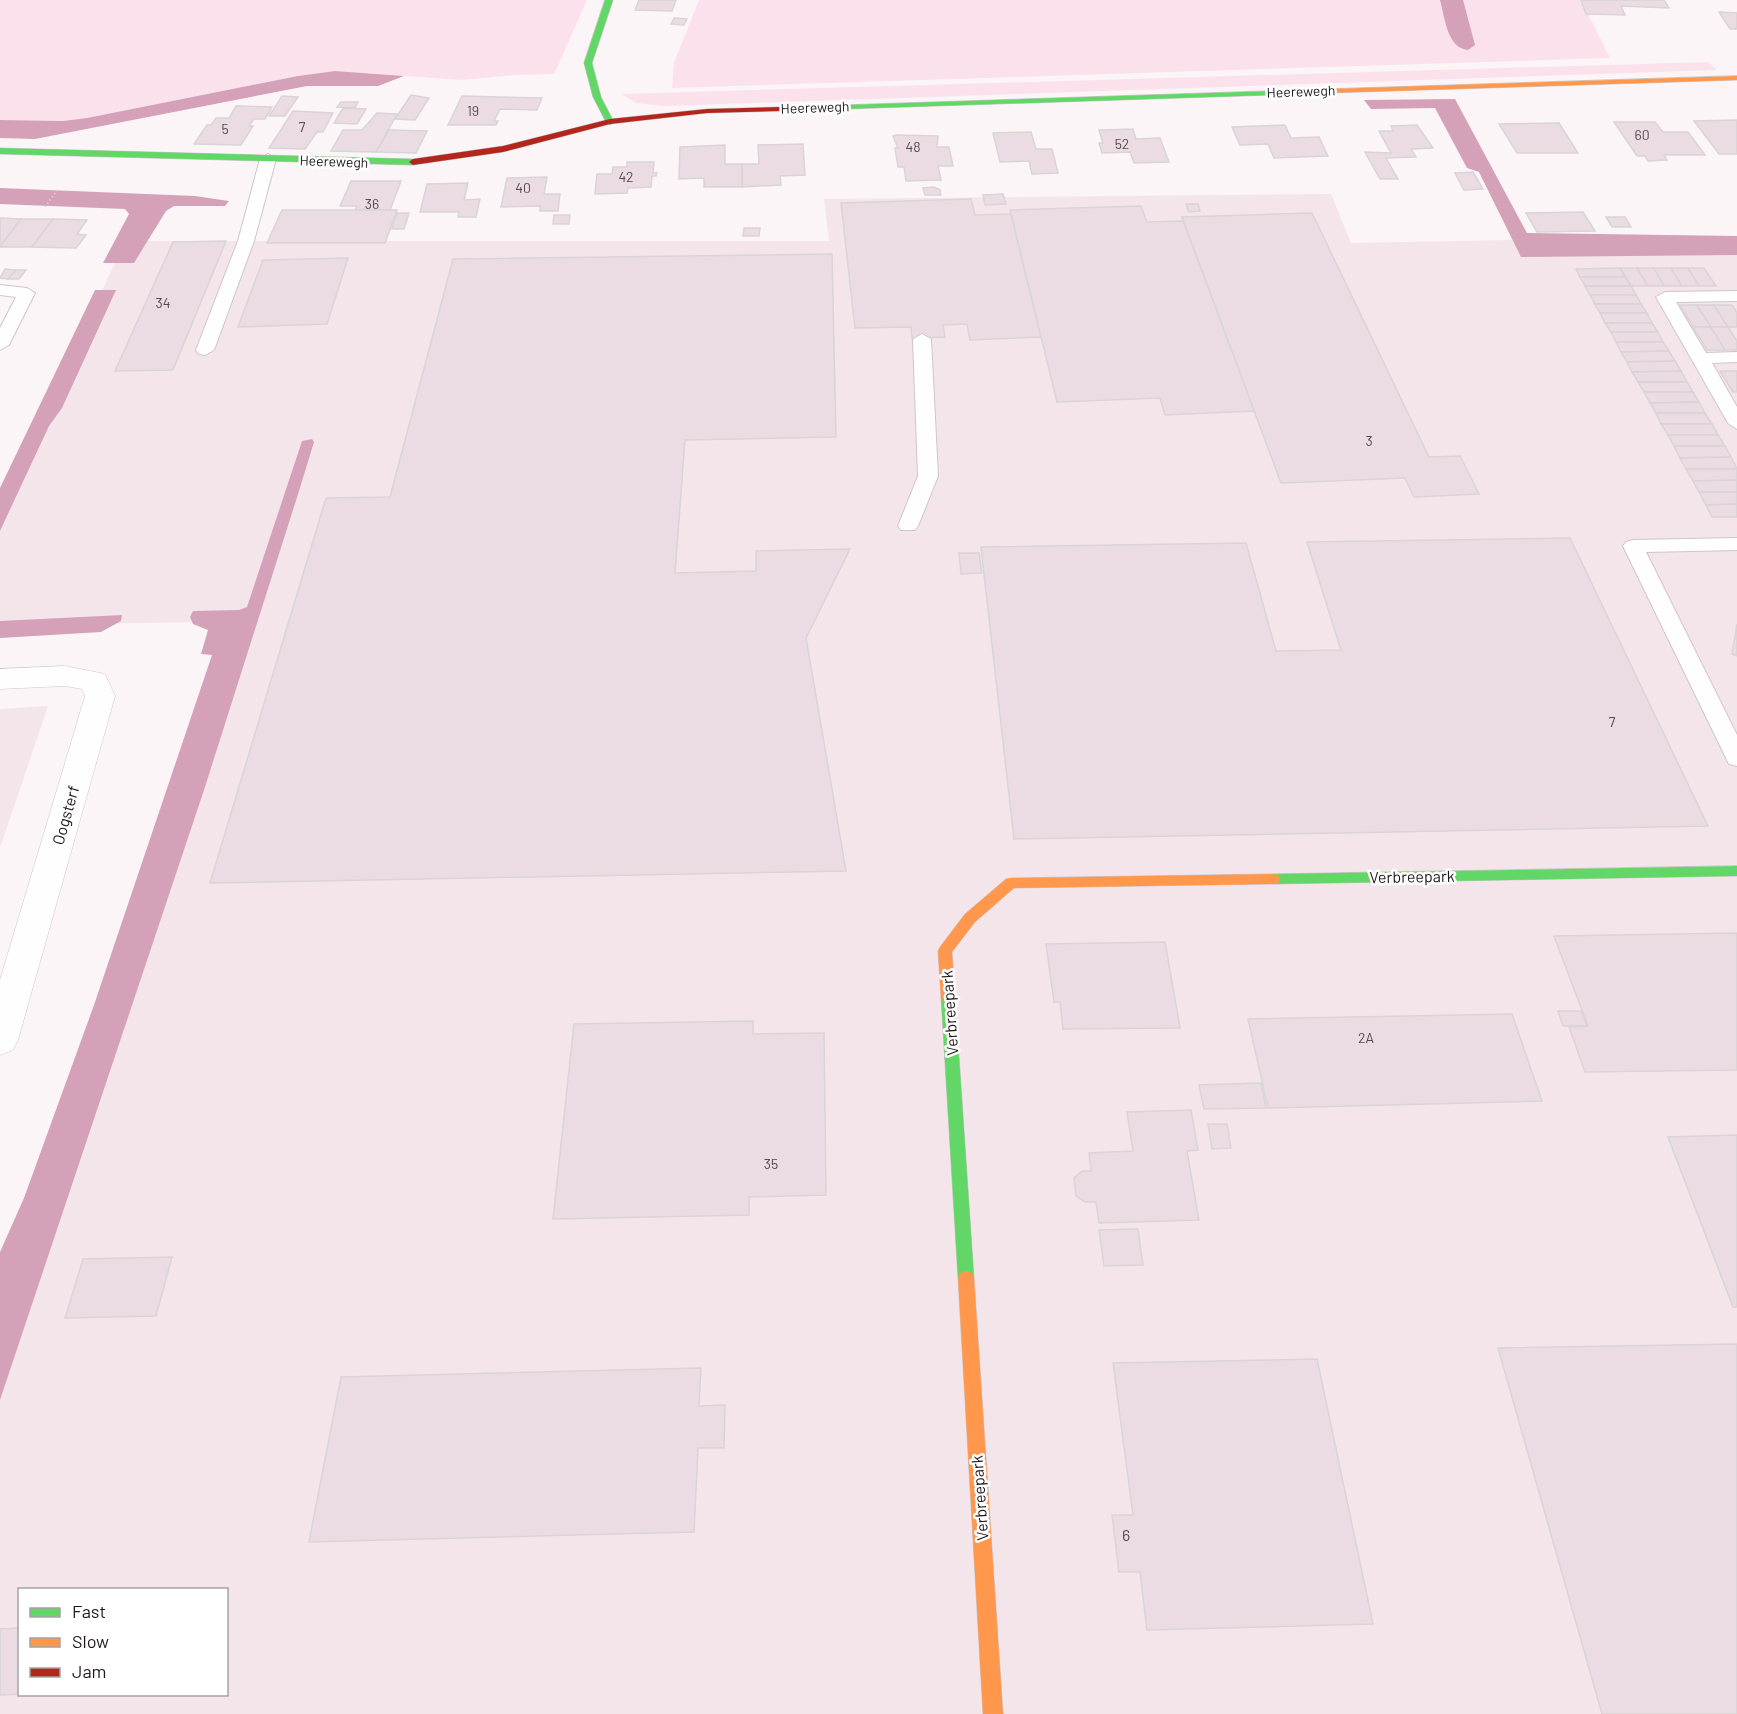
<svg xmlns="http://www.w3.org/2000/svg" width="1737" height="1714" viewBox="0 0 1737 1714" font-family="Barlow,sans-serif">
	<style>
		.built { fill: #f4e5eb; fill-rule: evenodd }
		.green { fill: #fbe1ec }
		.water { fill: #d4a1b9 }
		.building { fill: #ebdce3; stroke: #d9d4d6; stroke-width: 1.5 }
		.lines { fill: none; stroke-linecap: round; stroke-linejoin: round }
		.lane-casing { stroke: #ccc7c9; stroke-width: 2 }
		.street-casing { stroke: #ccc7c9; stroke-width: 1 }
		.fast-casing { stroke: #ccc7c9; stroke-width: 1 }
		.slow-casing { stroke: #ccc7c9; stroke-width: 1 }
		.jam-casing { stroke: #ccc7c9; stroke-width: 1 }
		.path { stroke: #dcdadb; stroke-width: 2; stroke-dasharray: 1 3; stroke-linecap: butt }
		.lane { fill: #fefefe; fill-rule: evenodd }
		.street { fill: #fefefe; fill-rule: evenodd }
		.fast { fill: #63d668; fill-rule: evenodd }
		.slow { fill: #ff974d; fill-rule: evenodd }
		.jam { fill: #b3261e; fill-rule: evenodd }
		.labels { text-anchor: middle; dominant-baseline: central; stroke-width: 5; stroke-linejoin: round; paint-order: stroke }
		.far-street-label { font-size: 14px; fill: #1e181b; stroke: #fff }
		.number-label { font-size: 14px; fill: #524a4e }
		.street-label { font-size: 16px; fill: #1e181b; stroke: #fff }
		.near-number-label { font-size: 16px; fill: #524a4e }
	</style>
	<rect width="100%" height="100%" fill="#fbf5f8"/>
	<g class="built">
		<path d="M1331,194L1351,243L1737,236V1714H0V1353L230,642L213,622L0,625V511L125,241H829L824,199ZM20,1590H226V1694H20Z"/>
		<path d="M48,706L0,848V709Z"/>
	</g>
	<g class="green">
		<path d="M0,0H587L554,74L515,75L462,80L335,71L298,76L87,118L63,121L0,120Z"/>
		<path d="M699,0H1581L1610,58L672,88L674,63Z"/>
		<path d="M1708,62L1717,70L664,106L636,103L622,94Z"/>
	</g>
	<g class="water">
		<path d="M1440,0H1463L1475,45L1468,50C1447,48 1445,18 1440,0Z"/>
		<path d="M335,71L404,76L378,86H307L35,139L0,138V120L63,121L87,118L298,76Z"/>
		<path d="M1455,99L1527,233L1737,236V255L1521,257L1479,172L1467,168L1435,108L1371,109L1364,100Z"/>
		<path d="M0,188L195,196L229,201L225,206H174L166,211L134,263H103L129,214L125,209L0,204Z"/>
		<path d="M95,290H116L62,408L49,426L0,531V488Z"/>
		<path d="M312,439L314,442L299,491L204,790L0,1400V1252L24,1198L94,1005L212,655L201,654L208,630L193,624L190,617L193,611L239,610L247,607L302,441Z"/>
		<path d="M122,615L121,621L101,632L0,638V621Z"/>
	</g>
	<g class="building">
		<path d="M639,0H676L672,11L635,10Z"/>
		<path d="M1581,0H1664L1669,8L1621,6L1625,15L1586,14Z"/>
		<path d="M1719,12L1737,13V29H1730Z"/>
		<path d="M674,18L687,19L684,25L671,24Z"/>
		<path d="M411,95L429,98L415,120L395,119Z"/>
		<path d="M282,96L298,97L285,116H269Z"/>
		<path d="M462,96L542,98L537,110L500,109L494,121H498L496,125H448Z"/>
		<path d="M341,102H358L355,108L337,107Z"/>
		<path d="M236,106L272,107L265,119H254L249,126H253L241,145L194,144L207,125H211L216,118H229Z"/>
		<path d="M343,108L366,109L357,124L334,123Z"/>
		<path d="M293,111L333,113L323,132H317L305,149L269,148Z"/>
		<path d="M377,113L397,114L376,152L331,151L343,130H362Z"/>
		<path d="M1737,120V154H1719L1694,121Z"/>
		<path d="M1614,122H1655L1663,132H1688L1705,155H1664L1667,160L1648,161L1645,156H1637Z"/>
		<path d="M1559,123L1578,153H1517L1499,124Z"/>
		<path d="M1285,125L1291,138L1319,137L1328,156L1274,158L1268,144L1240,145L1232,127Z"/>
		<path d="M1417,125L1433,148L1411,149L1416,157L1386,158L1398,179H1380L1365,152L1391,153L1379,131H1393L1391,126Z"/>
		<path d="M1133,129L1136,139L1160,138L1169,162L1134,163L1130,152L1102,153L1099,143H1103L1099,130Z"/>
		<path d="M389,130L427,131L416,153L376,152Z"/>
		<path d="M1031,132L1036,149H1052L1058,173L1032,174L1029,161L1000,162L993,133Z"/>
		<path d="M896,135L938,136L937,147H949L953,166H938L941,180L906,181L904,167H898L895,148H898L893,136Z"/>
		<path d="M803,144L805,175L780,176L781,185L742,187V164H759L758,145Z"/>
		<path d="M725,145V164H742V187H704V178L679,179L680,147Z"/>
		<path d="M627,162H654L653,173H657L656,176H652L651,187L628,188L627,193L595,194L597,174H612L613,167H627Z"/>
		<path d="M1473,172L1483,189L1464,190L1455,173Z"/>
		<path d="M547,177L544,194H560L558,211H540V206L501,207L507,178Z"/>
		<path d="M351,181H401L390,210H355L357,206H340Z"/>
		<path d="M468,183L464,200L480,199L476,217H458L459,212H420L427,184Z"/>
		<path d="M934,187L940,190L941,195H925L923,188Z"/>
		<path d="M1003,194L1006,204L985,205L983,195Z"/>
		<path d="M971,199L975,215L1011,214L1041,337L970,340L967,324L943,325L945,337L912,338L911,327L855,328L841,203Z"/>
		<path d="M1186,204H1198L1200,211L1189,212Z"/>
		<path d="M1141,206L1147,222L1183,221L1255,411L1165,415L1160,398L1057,402L1010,210Z"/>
		<path d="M282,210H397L385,243H267Z"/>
		<path d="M1583,212L1595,231L1537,232L1526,213Z"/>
		<path d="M397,213H409L404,229H392Z"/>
		<path d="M1312,213L1429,457L1460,456L1479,494L1414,497L1405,478L1281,483L1182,217Z"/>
		<path d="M554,215H570L569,224H553Z"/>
		<path d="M1606,217H1625L1631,227H1612Z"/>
		<path d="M0,218L21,219L0,247Z"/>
		<path d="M21,219H53L32,247H0Z"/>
		<path d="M53,219L87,220L77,234L86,235L76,248L32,247Z"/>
		<path d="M744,228H760L759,236H743Z"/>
		<path d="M226,241L173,370L115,371L173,242Z"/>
		<path d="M832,254L836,437L685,440L675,573L756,571V551L850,549L806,638L846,871L210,883L326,498L390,497L453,259Z"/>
		<path d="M348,258L327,324L238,327L263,260Z"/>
		<path d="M1620,268L1625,277H1580L1576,269Z"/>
		<path d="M1620,268H1637L1648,286H1631Z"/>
		<path d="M1637,268H1654L1664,286H1648Z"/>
		<path d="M1654,268H1671L1682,286H1664Z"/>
		<path d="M1671,268H1688L1699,286H1682Z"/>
		<path d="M1688,268H1704L1716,286H1699Z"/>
		<path d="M5,269L16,270L8,279L0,278Z"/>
		<path d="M16,270H26L19,279H8Z"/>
		<path d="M1580,277H1625L1631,286H1585Z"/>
		<path d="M1585,286H1631L1636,295H1590Z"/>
		<path d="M1590,295H1636L1641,304H1595Z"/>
		<path d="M1595,304H1641L1647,313H1600Z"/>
		<path d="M1680,305H1697L1711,327H1693Z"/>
		<path d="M1697,305H1714L1728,327H1711Z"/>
		<path d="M1714,305H1732L1737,313V327H1728Z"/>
		<path d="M1600,313H1647L1652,323H1605Z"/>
		<path d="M1605,323H1652L1658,332H1611Z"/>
		<path d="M1693,327H1711L1725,350H1707Z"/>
		<path d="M1711,327H1728L1737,341V350H1725Z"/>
		<path d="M1611,332H1658L1663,342H1616Z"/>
		<path d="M1616,342H1663L1669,351L1621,352Z"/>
		<path d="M1669,351L1675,361L1627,362L1621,352Z"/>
		<path d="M1675,361L1681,371L1632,372L1627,362Z"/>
		<path d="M1681,371L1687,382H1638L1632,372Z"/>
		<path d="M1720,371H1737V392H1733Z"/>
		<path d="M1638,382H1687L1693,392H1644Z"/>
		<path d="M1644,392H1693L1699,402L1650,403Z"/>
		<path d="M1699,402L1705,413H1656L1650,403Z"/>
		<path d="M1656,413H1705L1712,424H1661Z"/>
		<path d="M1661,424H1712L1718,435H1668Z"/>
		<path d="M1668,435H1718L1725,446H1674Z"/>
		<path d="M1674,446H1725L1731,457L1680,458Z"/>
		<path d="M1731,457L1737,469H1686L1680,458Z"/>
		<path d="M1686,469H1737V480L1693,481Z"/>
		<path d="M1737,480V492H1699L1693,481Z"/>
		<path d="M1699,492H1737V504L1706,505Z"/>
		<path d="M1737,504V517H1712L1706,505Z"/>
		<path d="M1570,538L1708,826L1014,839L981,547L1246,543L1276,651L1341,650L1307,542Z"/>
		<path d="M959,553H979L982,573L961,574Z"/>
		<path d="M1737,624V656L1732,654Z"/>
		<path d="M1737,933V1070L1585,1072L1569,1027L1588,1026L1554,936Z"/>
		<path d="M1165,942L1180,1028L1063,1029L1060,1002H1054L1046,944Z"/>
		<path d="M1558,1011H1581L1587,1026H1563Z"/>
		<path d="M1512,1014L1542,1101L1268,1108L1248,1019Z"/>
		<path d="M753,1021V1034L824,1033L826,1195L749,1197V1215L553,1219L574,1024Z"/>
		<path d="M1261,1083L1266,1108L1204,1109L1199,1085Z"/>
		<path d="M1191,1110L1198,1150L1187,1151L1199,1220L1099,1223L1096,1202H1085L1076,1196L1074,1178L1082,1171H1091L1089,1153L1133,1151L1127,1112Z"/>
		<path d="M1208,1124H1227L1231,1148L1212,1149Z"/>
		<path d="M1737,1135V1307H1733L1668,1137Z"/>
		<path d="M1138,1229L1143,1265L1104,1266L1099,1230Z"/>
		<path d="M172,1257L156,1316L65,1318L83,1259Z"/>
		<path d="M1737,1344V1714H1602L1498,1348Z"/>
		<path d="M1317,1359L1373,1624L1147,1630L1140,1572H1119L1112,1515H1133L1113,1363Z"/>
		<path d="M701,1368L699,1406L725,1405L724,1448H698L694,1532L309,1542L341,1377Z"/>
		<path d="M20,1628V1694H23L0,1695V1629Z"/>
	</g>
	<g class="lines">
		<g class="lane-casing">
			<g id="lane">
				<path d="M268,154L276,159L254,241L214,350L205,355L199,354L196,350L238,241L260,159Z"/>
				<path d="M0,285L27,288L35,293L9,345L0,350V328L16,297L0,295Z"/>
				<path d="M1737,291V301L1676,302L1706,353L1737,352V362L1712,363L1737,407V429L1728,423L1656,297L1665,292Z"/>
				<path d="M922,334L931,339L938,476L918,526L915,530H901L898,526L918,476L913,339Z"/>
				<path d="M1737,538V550L1646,552L1737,735V766L1729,764L1726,758L1623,546L1626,542L1633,540Z"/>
			</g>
		</g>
		<g class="street-casing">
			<path id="street" d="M65,666L105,674L115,696L18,1040L13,1050L0,1055V980L85,696L82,689L65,686L0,689V669Z"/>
		</g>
		<g class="fast-casing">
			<g id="fast">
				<path d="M605,0H613L592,63L601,97L614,122L610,125L606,122L593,97L584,63Z"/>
				<path d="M1329,89L1333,91L1332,93L815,110L811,108L815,106Z"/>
				<path d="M0,148L413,159L417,162L413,165L0,154Z"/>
				<path d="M1737,866V876L1273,884L1268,883L1266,879L1268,875L1273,874Z"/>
				<path d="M948,991L953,993L955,997L974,1278L972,1283L966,1285L960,1283L958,1278L941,997L943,993Z"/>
			</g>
		</g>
		<g class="slow-casing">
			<g id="slow">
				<path d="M1737,76V80L1329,93L1325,91L1329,89Z"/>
				<path d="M1273,874L1278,875L1280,879L1278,883L1273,884L1014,888L975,922L952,952L955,997L953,1001L948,1003L943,1001L941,997L938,951L940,947L965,914L1006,879L1011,878Z"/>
				<path d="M966,1271L972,1273L974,1278L1003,1714H983L958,1278L960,1273Z"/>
			</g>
		</g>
		<g class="jam-casing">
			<path id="jam" d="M815,106H818V110L707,113L610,124L503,152L413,165L409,162L413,159L503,146L610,119L707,109Z"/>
		</g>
		<path class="path" d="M45,207L58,189"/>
		<use href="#lane" class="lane"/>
		<use href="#street" class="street"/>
		<use href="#fast" class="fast"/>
		<use href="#slow" class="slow"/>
		<use href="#jam" class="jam"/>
	</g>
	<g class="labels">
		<g class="far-street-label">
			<text transform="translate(1301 91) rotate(-2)">Heerewegh</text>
			<text transform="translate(815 107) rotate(-2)">Heerewegh</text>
			<text transform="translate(334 161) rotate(2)">Heerewegh</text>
		</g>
		<g class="number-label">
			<text x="473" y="110">19</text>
			<text x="302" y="126">7</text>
			<text x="225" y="128">5</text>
			<text x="1642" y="134">60</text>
			<text x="1122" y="143">52</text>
			<text x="913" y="146">48</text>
			<text x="626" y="176">42</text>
			<text x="523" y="187">40</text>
			<text x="372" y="203">36</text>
			<text x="163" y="302">34</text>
			<text x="1369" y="440">3</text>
			<text x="1612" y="721">7</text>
			<text x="1366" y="1037">2A</text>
			<text x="771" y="1163">35</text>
		</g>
		<g class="street-label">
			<text transform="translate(65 815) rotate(-74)">Oogsterf</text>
			<text transform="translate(1412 876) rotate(-1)">Verbreepark</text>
			<text transform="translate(949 1013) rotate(-94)">Verbreepark</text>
			<text transform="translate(979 1498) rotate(-94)">Verbreepark</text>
		</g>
		<g class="near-number-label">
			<text x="1126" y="1534">6</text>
		</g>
	</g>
	<rect x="18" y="1588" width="210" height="108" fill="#ffffff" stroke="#a5a3a4" stroke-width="1.5"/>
	<rect x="30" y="1608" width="30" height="9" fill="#63d668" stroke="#a5a3a4" stroke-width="1.5"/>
	<text x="72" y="1618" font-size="18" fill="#1e181b">Fast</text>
	<rect x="30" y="1638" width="30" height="9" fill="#ff974d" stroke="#a5a3a4" stroke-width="1.5"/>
	<text x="72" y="1648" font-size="18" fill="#1e181b">Slow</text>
	<rect x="30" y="1668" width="30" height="9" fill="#b3261e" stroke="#a5a3a4" stroke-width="1.5"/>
	<text x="72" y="1678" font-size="18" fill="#1e181b">Jam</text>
</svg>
